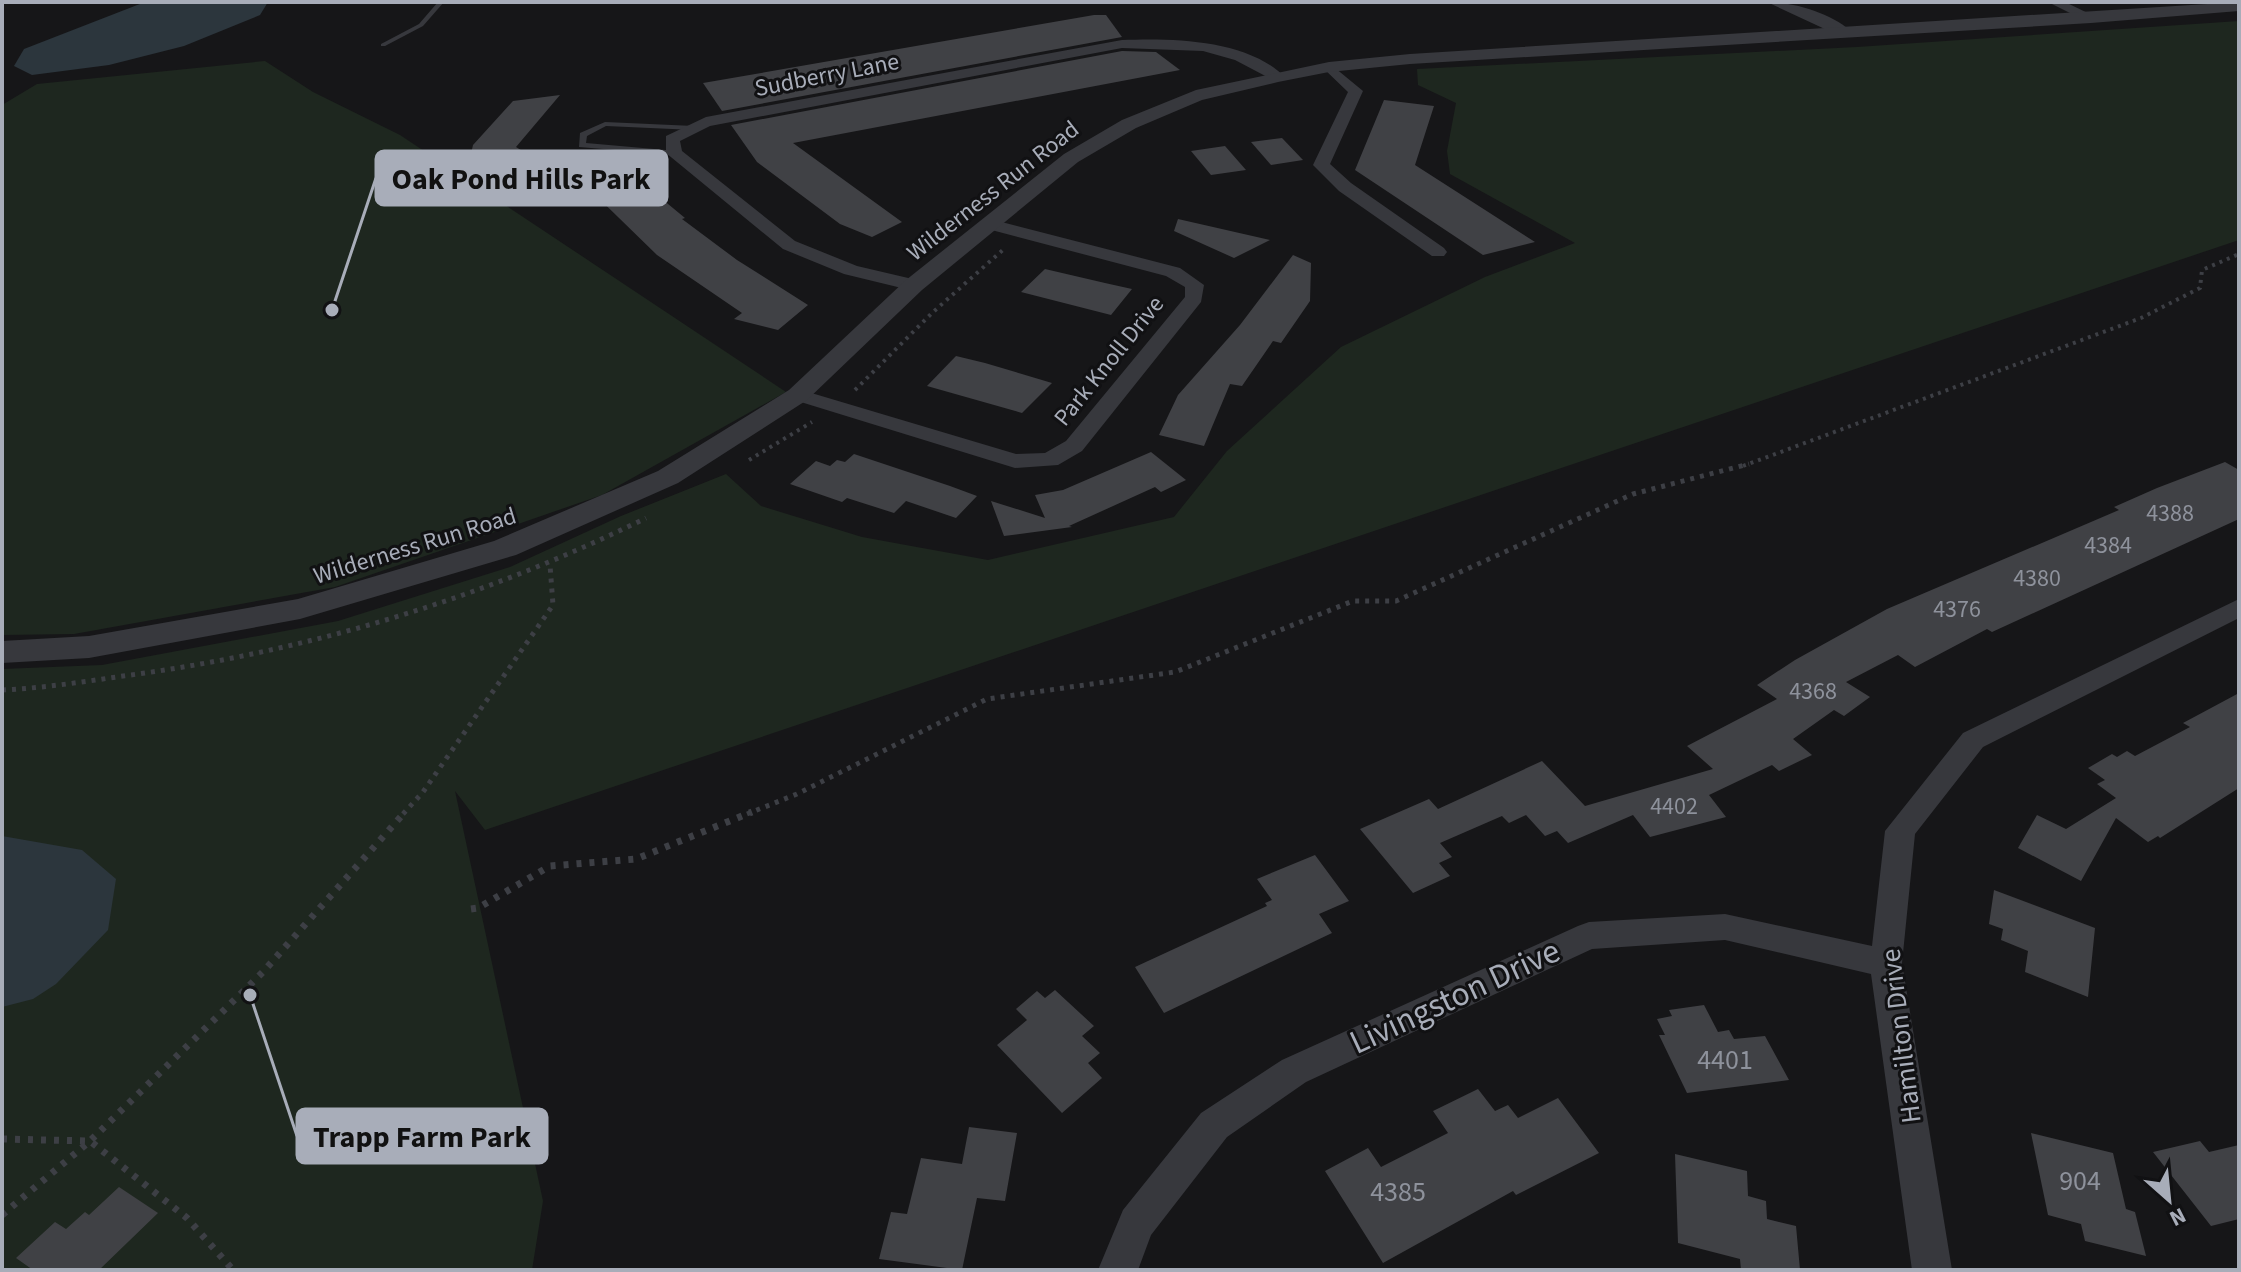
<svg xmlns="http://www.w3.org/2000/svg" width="2241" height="1272" viewBox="0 0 2241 1272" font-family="'Source Sans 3',sans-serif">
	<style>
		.green { fill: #1e271f }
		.water { fill: #2c363d }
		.building { fill: #404145 }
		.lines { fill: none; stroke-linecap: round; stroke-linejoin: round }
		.path-far2 { stroke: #3d3f45; stroke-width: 4; stroke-dasharray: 3 5; stroke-linecap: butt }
		.path-far1 { stroke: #3d3f45; stroke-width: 5; stroke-dasharray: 4 6; stroke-linecap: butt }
		.path { stroke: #3d3f45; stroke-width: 7; stroke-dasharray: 5 8; stroke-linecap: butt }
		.service { fill: #37383d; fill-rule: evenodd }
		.minor { fill: #37383d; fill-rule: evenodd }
		.tertiary { fill: #37383d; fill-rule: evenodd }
		.labels { text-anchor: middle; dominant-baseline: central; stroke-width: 6; stroke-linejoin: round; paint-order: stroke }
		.far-street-label { font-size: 24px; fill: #a8adb9; stroke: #111113 }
		.number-label { font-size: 24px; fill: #8e929c }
		.street-label { font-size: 28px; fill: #a8adb9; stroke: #111113 }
		.near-number-label { font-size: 28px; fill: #8e929c }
		.near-street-label { font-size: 34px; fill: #a8adb9; stroke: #111113 }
		.leader { fill: none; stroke: #a8adb9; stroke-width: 3 }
		.callout-dot { fill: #a8adb9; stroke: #111113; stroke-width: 3 }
		.callout { fill: #a8adb9; stroke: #a8adb9; stroke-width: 3 }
		.callout-label { font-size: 30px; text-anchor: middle; font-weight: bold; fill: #111 }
	</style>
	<rect width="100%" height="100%" fill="#161618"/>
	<g class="green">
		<path d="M2239,21V240L485,830L455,791L543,1201L532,1270H2V669L102,665L338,621L510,567L621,516L726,474L761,506L862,537L988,560L1174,517L1227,451L1341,347L1485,277L1575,243L1450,174L1447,151L1456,103L1418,85L1417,69L1857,47Z"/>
		<path d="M265,61L313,92L400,135L786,392L602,495L335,587L74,634L2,635V105L37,84Z"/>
	</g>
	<g class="water">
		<path d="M145,2H268L260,15L184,46L109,65L32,75L14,66L24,49Z"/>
		<path d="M2,836L82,850L116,879L108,930L56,984L33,999L2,1007Z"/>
	</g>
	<g class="building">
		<path d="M1094,15H1106L1122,37L722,111L703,83Z"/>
		<path d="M1122,51L1156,52L1180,70L793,143L902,222L872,237L840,224L757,162L731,125Z"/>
		<path d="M560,95L516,147L555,171L512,185L470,158L473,145L513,101Z"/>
		<path d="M1384,100L1434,106L1415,165L1535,242L1483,255L1355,170Z"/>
		<path d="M1282,138L1303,160L1271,165L1251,142Z"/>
		<path d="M1225,146L1246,170L1211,175L1191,151Z"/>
		<path d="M603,170L634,181L639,180L685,218L682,219L737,260L808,305L778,330L734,319L742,313L657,255L580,180Z"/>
		<path d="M1178,219L1270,240L1234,258L1174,231Z"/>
		<path d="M1293,255L1311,263L1310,301L1281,343L1273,341L1242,386L1230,384L1204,446L1159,435L1178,395L1240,325Z"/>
		<path d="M1045,269L1105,283L1132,289L1111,315L1021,292Z"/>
		<path d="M956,356L985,363L1052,383L1022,413L927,386Z"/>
		<path d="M1151,452L1186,480L1161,492L1155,487L1069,526L1072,527L1004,536L991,501L1045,518L1035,495L1063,490Z"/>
		<path d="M854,454L950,486L977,496L956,518L906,501L894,513L847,498L842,502L790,484L816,461L830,466L837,460L845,462Z"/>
		<path d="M2225,462L2239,470V519L1992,632L1987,629L1915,667L1898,655L1846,682L1870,697L1844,716L1834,710L1793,739L1812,755L1779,771L1772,765L1709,795L1726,817L1650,837L1633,815L1568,843L1557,831L1545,836L1526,815L1509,823L1502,816L1440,843L1452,857L1439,863L1450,876L1413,893L1360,829L1429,799L1438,809L1542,761L1585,806L1713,769L1687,746L1777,699L1757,685L1795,660L1887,609L2119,510L2114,507L2157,488Z"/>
		<path d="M2239,693V788L2160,838L2158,836L2148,842L2116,818L2081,881L2018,848L2037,815L2066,829L2116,798L2097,784L2105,780L2088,768L2112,754L2117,757L2127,751L2135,756L2190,727L2183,723Z"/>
		<path d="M1315,855L1349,901L1319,914L1332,933L1164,1013L1135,967L1267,906L1265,903L1272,900L1257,879Z"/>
		<path d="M1994,890L2095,928L2088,997L2025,972L2028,951L2001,940L2003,929L1989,924Z"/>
		<path d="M1055,990L1094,1026L1082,1036L1100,1053L1088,1063L1102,1078L1062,1113L997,1045L1027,1020L1016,1009L1037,991L1045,998Z"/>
		<path d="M1704,1005L1718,1032L1729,1030L1734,1039L1765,1036L1789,1080L1687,1093L1659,1035H1665L1657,1019L1672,1016L1669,1010Z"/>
		<path d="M1478,1089L1495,1111L1508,1105L1518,1118L1558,1098L1599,1153L1516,1195L1513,1191L1383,1263L1325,1171L1368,1148L1381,1167L1448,1133L1433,1111Z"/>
		<path d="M969,1127L1017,1133L1005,1201L977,1198L962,1270L879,1259L891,1212L907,1214L921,1158L962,1164Z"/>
		<path d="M2031,1133L2113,1153L2126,1209L2135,1212L2146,1256L2085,1241L2081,1224L2048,1215Z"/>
		<path d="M2200,1141L2209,1152L2239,1145V1219L2211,1226L2153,1152Z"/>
		<path d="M1675,1154L1747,1171L1748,1196L1766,1201L1767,1219L1796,1226L1800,1270H1741L1740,1259L1678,1243Z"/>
		<path d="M119,1187L158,1213L99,1270H33L16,1258L55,1222L66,1229L85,1212L89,1215Z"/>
	</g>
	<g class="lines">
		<g class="path-far2">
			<path d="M855,390L932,313L1005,248"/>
			<path d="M749,460L812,422"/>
			<path d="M1743,466L2141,318L2200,288L2202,270L2239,254"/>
		</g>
		<g class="path-far1">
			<path d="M2,690C43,688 83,682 123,676C306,652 481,599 646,518"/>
			<path d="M403,814L423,792L553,605L550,565"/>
			<path d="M747,814L797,794L987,699L1175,672L1353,601H1396L1633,494L1749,464"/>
		</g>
		<g class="path">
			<path d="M471,909L478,908L550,866L636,859L752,812"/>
			<path d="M2,1139L90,1141L187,1218L233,1270"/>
			<path d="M2,1215L90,1141L263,972L405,812"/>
		</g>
		<g class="service">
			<path d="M438,2H444L423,26L385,46H381V44L419,24Z"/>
			<path d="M605,122L694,126L698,128L694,130L606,126L587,136L586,143L677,151V155H674L579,147L580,133Z"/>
		</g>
		<g class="minor">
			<path d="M1767,2C1794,2 1834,14 1854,34L1842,37Z"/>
			<path d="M2048,2H2065L2098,18L2086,21Z"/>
			<path d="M1122,40C1172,38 1247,39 1285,77L1278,81L1273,80L1235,60L1203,51L1122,48L710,126L680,141L682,151L795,241L857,266L921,281L923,285L914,291L844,274L783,249L666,153V136L706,117Z"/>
			<path d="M1329,63L1363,91L1330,164L1351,183L1444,248L1447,252L1444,256H1432L1339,191L1313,165L1348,92L1322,67Z"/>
			<path d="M990,219L1180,268L1204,285L1201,302L1082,451L1058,465L1015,468L791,399L787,395L791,391L798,389L1016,454L1045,453L1066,441L1185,297V287L1166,276L984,228L981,224Z"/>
			<path d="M2239,599V618L1983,747L1915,834L1902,963L1952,1270H1912L1871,974L1725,940L1592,949L1306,1082L1227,1137L1151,1235L1138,1270H1098L1123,1210L1201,1113L1282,1060L1578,926L1589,922L1725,914L1872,946L1885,831L1963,733Z"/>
		</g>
		<path class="tertiary" d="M2239,2V11L2091,23L1410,64L1329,72L1278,82L1202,100L1136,128L1078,162L922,290L807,400L678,483L516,555L300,619L89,658L2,663V641L89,636L298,599L494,541L658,471L789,390L906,280L1064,154L1122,120L1196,90L1329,62L1410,54Z"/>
	</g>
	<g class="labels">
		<g class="far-street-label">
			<text transform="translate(827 75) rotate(-11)">Sudberry Lane</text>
			<text transform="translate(993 191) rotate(-38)">Wilderness Run Road</text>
			<text transform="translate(1109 361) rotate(-51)">Park Knoll Drive</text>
			<text transform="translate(415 546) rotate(-17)">Wilderness Run Road</text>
		</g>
		<g class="number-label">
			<text x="2170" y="513">4388</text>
			<text x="2108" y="545">4384</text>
			<text x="2037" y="578">4380</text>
			<text x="1957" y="609">4376</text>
			<text x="1813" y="691">4368</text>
			<text x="1674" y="806">4402</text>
		</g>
		<g class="street-label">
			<text transform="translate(1901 1036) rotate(-97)">Hamilton Drive</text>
		</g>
		<g class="near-number-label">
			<text x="1725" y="1060">4401</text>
			<text x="2080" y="1181">904</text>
			<text x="1398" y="1192">4385</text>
		</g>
		<g class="near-street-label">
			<text transform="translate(1455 997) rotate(-25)">Livingston Drive</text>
		</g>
	</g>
	<path class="leader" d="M332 310L376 178M250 995L297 1136"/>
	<g class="callout-dot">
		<circle cx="332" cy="310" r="8"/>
		<circle cx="250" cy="995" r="8"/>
	</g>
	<g class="callout">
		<rect x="376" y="151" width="291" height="54" rx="8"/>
		<rect x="297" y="1109" width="250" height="54" rx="8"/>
	</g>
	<g class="callout-label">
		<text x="521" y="189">Oak Pond Hills Park</text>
		<text x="422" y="1147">Trapp Farm Park</text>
	</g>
	<rect width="2241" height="1272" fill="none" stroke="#a8adb9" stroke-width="8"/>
	<g transform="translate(2169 1200) rotate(153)" stroke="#111113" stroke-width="6" paint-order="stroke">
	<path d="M0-6L14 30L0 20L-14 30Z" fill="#a8adb9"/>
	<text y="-12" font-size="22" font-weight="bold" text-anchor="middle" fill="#a8adb9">N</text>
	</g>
</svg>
